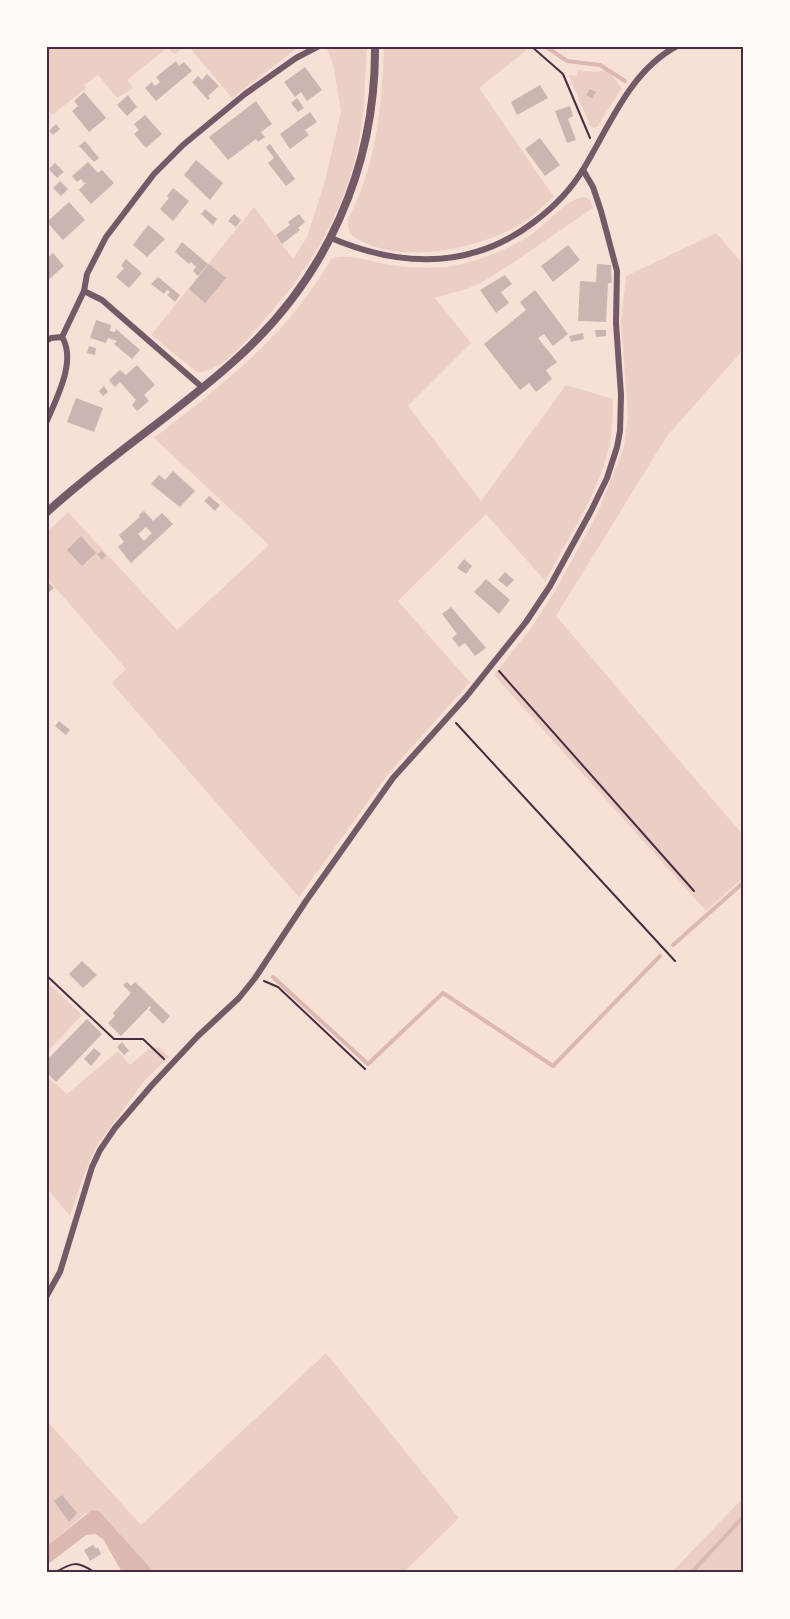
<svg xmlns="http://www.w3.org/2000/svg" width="790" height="1619" viewBox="0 0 790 1619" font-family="'Varela Round',sans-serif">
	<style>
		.green { fill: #ebcfc5 }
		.water { fill: #dcb8b0 }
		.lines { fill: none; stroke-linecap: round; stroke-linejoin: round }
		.stream { stroke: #dcb8b0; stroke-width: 4 }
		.building { fill: #ccb4b1; fill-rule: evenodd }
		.path { stroke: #4a2c40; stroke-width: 2 }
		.minor { stroke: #755966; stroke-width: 6 }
		.tertiary { stroke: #755966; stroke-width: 8 }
		.neatline { fill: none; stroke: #4a2c40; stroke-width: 2 }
	</style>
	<rect width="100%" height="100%" fill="#f7e1d7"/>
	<g class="green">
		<path d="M523,46L527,50L479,88L554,197C540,209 527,222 510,230C467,251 391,266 350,234L347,221C376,168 382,106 384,47Z"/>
		<path d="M46,47L47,46L184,47L174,54L167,48L127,80L133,88L117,98L98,75L84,85L86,88L52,115L47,108Z"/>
		<path d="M189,47H299L232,98Z"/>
		<path d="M326,47H367C365,80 365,113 358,146C344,215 305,276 258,327C240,347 225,368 198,373L151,335L254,207L293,259L307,237L325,181L341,112L333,64Z"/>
		<path d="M578,70L595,72L607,70L622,88L597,127L593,128L590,125L571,81L569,75L577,76Z"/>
		<path d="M585,197L590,200L593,208L514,262L481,283L469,288L435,298L471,343L408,406L481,501L566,385L613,399C613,419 612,440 606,459C593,502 566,542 545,581L486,514L398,601L470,682L388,774L299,897L114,686L112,683L126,669L47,578L46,533L68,512L177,630L269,545L154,438C221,386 289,334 331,259C348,253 368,261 385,264C409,268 438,270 462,264C484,259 507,249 526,238C544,228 565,198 585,197Z"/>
		<path d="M716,233L743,264V350L667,436L556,616L743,835V878L706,911L494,675L532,627L555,591L597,514L624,447L628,415L621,323L626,276Z"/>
		<path d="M47,982L82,1015L47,1052H46Z"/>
		<path d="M151,1047L160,1048L169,1057L145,1080L97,1145L84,1175L70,1216L47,1188L46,1076L67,1094L118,1051L130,1065Z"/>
		<path d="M326,1353L459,1518L404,1572H154L99,1511L86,1513L47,1546L46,1420L141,1525Z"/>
		<path d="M743,1498V1572H672Z"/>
	</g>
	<path class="water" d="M92,1510L99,1511L154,1572H122L103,1539L95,1534L86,1535L47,1565V1546Z"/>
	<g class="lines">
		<g class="stream">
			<path d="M545,46L567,61L600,65L625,81"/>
			<path d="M673,945L744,882"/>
			<path d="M273,977L368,1064L443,993L553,1066L660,956"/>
			<path d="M692,1572L744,1516"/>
		</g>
	</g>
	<g class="building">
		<path d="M176,61L179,66L184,62L192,71L156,101L145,88L152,82L155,86L160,82L156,77Z"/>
		<path d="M305,67L322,90L307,101L301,92L295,97L284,82Z"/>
		<path d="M207,74L219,86L208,96L210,98L208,100L192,82L198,76L202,80Z"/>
		<path d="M540,85L548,98L517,115L511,102Z"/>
		<path d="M590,89L596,92L592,98L586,95Z"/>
		<path d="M84,92L106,118L89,132L72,111L78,106L74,101Z"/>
		<path d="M128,95L137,107L127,116L117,105Z"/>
		<path d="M297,98L304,108L298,112L291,103Z"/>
		<path d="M256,101L272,124L261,132L265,137L258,142L256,139L228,160L209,137Z"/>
		<path d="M570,106L573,116L568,119L576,140L567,143L555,111Z"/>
		<path d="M310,112L317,122L305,130L309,135L290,149L280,134Z"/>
		<path d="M145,115L162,134L146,148L134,134L139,130L134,124Z"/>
		<path d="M56,124L60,129L53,135L49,131Z"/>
		<path d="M540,138L560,165L545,176L525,149Z"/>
		<path d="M85,141L99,158L94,162L79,146Z"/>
		<path d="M270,144L295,179L286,186L268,163L274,158L266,147Z"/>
		<path d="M196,160L223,183L210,200L184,175Z"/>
		<path d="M88,162L98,173L102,170L114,183L91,204L79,190L87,182L84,183L81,179L77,182L72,176Z"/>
		<path d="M55,163L64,172L57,178L49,169Z"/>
		<path d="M60,181L68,189L61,196L53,188Z"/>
		<path d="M173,188L189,201L173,221L160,209L169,198L167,196Z"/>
		<path d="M69,202L85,220L63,240L47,222Z"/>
		<path d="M205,209L217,219L213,225L201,214Z"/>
		<path d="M234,214L241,220L236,227L228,221Z"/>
		<path d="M299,214L305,222L298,228L300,230L282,244L276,235L290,225L288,222Z"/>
		<path d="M148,225L165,239L147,257L133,245Z"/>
		<path d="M182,242L208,264L198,276L193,271L196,267L191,262L189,264L175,252Z"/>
		<path d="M568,245L580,260L553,282L541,266Z"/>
		<path d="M53,253L64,266L46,282V259Z"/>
		<path d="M126,259L142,273L129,288L116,277L124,268L121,266Z"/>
		<path d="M209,264L226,278L205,303L189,289Z"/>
		<path d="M597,264L611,265L612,283H608L606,322L578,321L580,281L596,282Z"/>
		<path d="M505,275L512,284L501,292L509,303L496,313L480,290Z"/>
		<path d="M158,277L180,295L175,302L167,295L170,292L167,290L164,294L151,284Z"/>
		<path d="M535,290L568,334L553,346L544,334L538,338L557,362L546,370L552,379L536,392L529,383L520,390L484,344L526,310L520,302Z"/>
		<path d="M96,320L111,325L110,331L115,332L116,329L140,350L132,359L114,344L117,341L108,338L106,343L90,338Z"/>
		<path d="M595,330H606V336L596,337Z"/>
		<path d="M583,333L584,339L571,342L569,336Z"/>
		<path d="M89,346L96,348L95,355L87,353Z"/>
		<path d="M137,365L155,385L144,395L149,401L137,411L132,405L136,400L120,382L115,387L109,380L120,370L126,375Z"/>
		<path d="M104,386L108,392L103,396L99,391Z"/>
		<path d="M76,398L103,408L94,432L67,422Z"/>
		<path d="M173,471L195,491L180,507L151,484L159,475L165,480Z"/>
		<path d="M209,496L220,505L215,511L204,501Z"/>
		<path d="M144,511L153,521L162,513L173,524L131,563L118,547L124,542L119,535L140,517L139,515ZM146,527L152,533L144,541L138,534Z"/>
		<path d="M81,536L96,553L82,566L67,550Z"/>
		<path d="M102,551L106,556L102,560L97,554Z"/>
		<path d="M464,559L472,566L466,574L457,568Z"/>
		<path d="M505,572L514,580L507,587L498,580Z"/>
		<path d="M486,579L510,600L499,614L474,592Z"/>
		<path d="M46,580L54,588L48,593L46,591Z"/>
		<path d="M451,607L486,648L475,656L465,643L459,647L452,638L457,634L442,614Z"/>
		<path d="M59,721L70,730L66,735L55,726Z"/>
		<path d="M82,961L97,975L83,988L69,974Z"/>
		<path d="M127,982L131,986L135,982L170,1016L163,1024L149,1010L151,1007L150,1006L121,1036L108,1023L115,1016L113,1013L131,993L123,985Z"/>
		<path d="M87,1019L102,1034L56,1082L46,1072V1061Z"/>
		<path d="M122,1042L129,1051L124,1055L117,1047Z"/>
		<path d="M94,1048L101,1054L91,1066L84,1059Z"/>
		<path d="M62,1495L77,1513L69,1522L54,1501Z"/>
		<path d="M93,1545L96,1549L98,1547L101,1554L90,1561L84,1550Z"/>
	</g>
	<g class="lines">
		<g class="path">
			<path d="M531,46L563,74L590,138"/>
			<path d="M499,671L694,891"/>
			<path d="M456,723L675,961"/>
			<path d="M46,975L114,1039H143L164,1059"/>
			<path d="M264,981L278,987L365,1069"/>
			<path d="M56,1572C73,1562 77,1561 94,1572"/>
		</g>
		<g class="minor">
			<path d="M331,238C402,268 471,270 534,222C554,207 571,190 584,168C610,125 630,71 677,46"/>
			<path d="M84,291L102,300L203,388"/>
			<path d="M62,337L84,291L87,274L106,237L154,174L183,145L245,94L296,58L319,46"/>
			<path d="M46,341L51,338L62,337"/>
			<path d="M46,423C56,399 77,361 62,337"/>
			<path d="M46,1297L60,1272L92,1167L100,1150L115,1128L152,1085L198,1036L239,998L255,978L306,901L393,778L466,697L526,622L550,586L591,511L607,478L617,447L620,431L621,395L616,323L617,271L601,211L593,187L583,170"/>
		</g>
		<path class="tertiary" d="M46,513C106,458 174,415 234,361C326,280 376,168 375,46"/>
	</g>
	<rect width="790" height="1619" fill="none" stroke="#fffaf5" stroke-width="96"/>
	<rect x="48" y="48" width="694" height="1523" class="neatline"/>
</svg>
